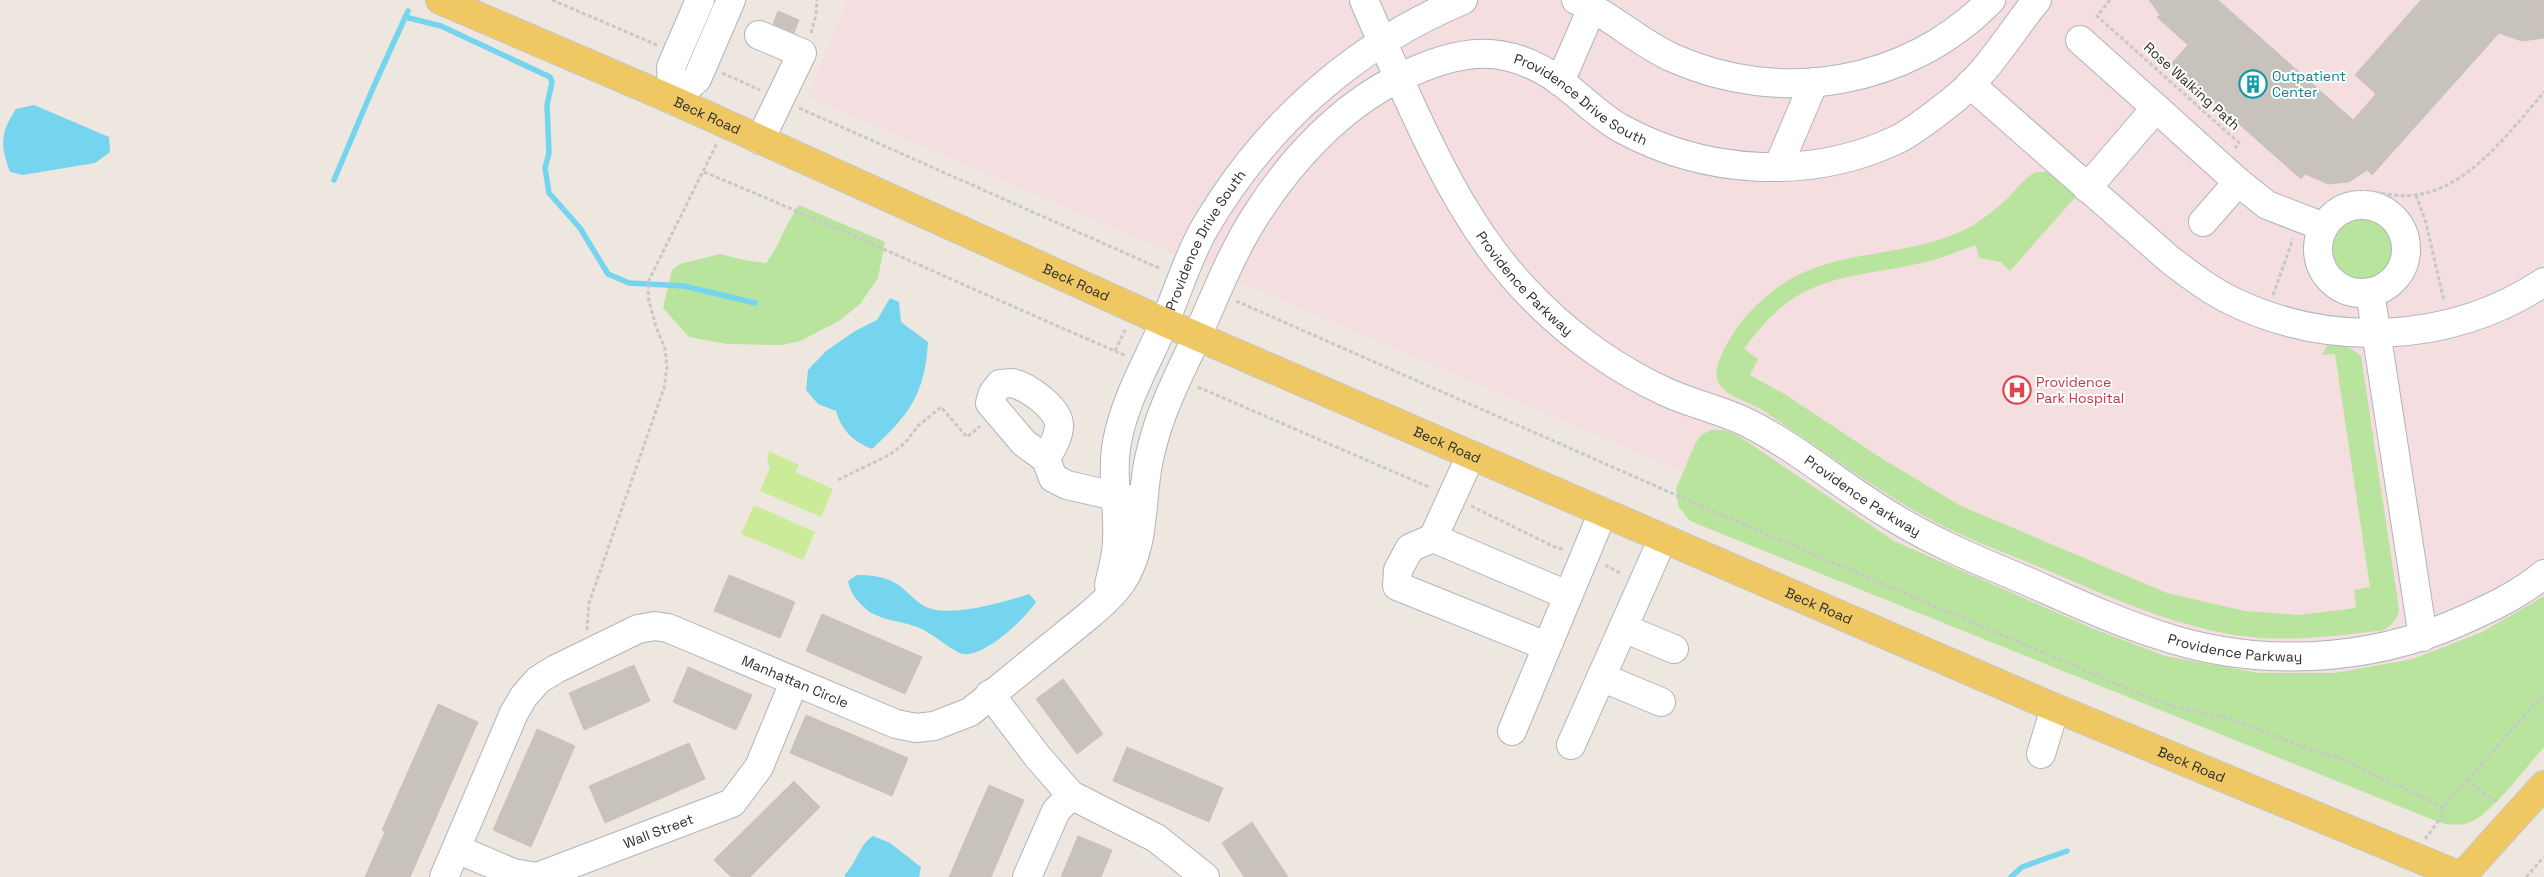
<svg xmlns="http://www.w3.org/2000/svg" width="2544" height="877" viewBox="0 0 2544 877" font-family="'Space Grotesk',sans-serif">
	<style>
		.medical { fill: #f4dee0 }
		.green { fill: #b9e49d }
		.pitch { fill: #cceb99 }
		.water { fill: #75d4ee }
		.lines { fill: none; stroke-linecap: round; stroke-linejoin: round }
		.stream { stroke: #75d4ee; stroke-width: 5.5 }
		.building { fill: #c7c2bb; stroke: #cac3b9 }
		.minor-casing { stroke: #b0b3bd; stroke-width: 30 }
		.major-casing { stroke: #c8c8c8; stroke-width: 30 }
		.path { stroke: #c8c8c8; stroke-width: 3; stroke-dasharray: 4 2.5; stroke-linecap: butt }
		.minor { stroke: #fff; stroke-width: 28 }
		.major { stroke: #f0c863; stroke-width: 28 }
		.labels { text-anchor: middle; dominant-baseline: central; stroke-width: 4; stroke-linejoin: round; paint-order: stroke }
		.culture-label { font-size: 14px; fill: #0d838f; stroke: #fff; text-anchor: start }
		.street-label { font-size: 14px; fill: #2d2d2d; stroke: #fff }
		.health-label { font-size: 14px; fill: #be3a42; stroke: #fff; text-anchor: start }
	</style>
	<rect width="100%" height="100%" fill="#eee7e0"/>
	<path class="medical" d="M847,0H2544V682L2440,797L808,97Z"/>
	<g class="green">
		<path d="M2036,172H2050L2078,194L2010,271L2001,262L1979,258L1976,245C1960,250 1943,258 1926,262C1843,281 1799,271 1744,349L1758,359L1750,375L1786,395L1878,456L1959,505L2167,593L2245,611L2298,615L2356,608L2354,590L2370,587L2335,354L2322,355L2327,346C2341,342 2350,347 2361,356L2399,609C2398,619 2392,625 2384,630C2329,637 2274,644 2219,632C2155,619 2097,591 2037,566C2004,552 1969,540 1937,523C1883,495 1833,457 1783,424C1775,419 1767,413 1759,408C1740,398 1709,392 1718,364C1726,340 1741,320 1759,303C1820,244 1888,263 1960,232C1976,225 1995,210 2007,199C2017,189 2024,178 2036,172Z"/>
		<path d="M799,205L885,242L878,278L860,304L839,321L800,341L782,345L727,344L689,337L663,308L672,270L680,264L720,254L744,260L766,263C780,245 785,224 799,205Z"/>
		<circle cx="2362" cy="249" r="32"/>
		<path d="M1711,430H1724L1737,435L1894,541L2094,629L2165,656L2259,673H2335L2413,659L2482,632L2544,596V747C2527,766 2493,812 2471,822C2461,826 2451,825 2441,823L1690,521L1678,506L1676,489L1695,444L1701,435Z"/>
	</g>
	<g class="pitch">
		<path d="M769,451L799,465L795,472L833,489L821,517L760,491L770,468L767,460Z"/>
		<path d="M754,505L815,532L803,560L741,534Z"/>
	</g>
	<g class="water">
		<path d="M34,105L109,137L110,152L95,163L23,175L10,172C0,145 0,133 16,109Z"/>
		<path d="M890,298L899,302L901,322L928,342C925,394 909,415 872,449C853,441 842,431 836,411L818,404L806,390L808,370L826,351L855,331L877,320Z"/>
		<path d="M857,575C872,575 888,577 900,586C908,592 915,601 924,606C948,619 1004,602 1029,594L1036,602C1025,619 985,657 963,654C953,652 930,631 917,627C902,621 878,620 866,609C857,601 850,593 848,581Z"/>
		<path d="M873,836L890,843L921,867L919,877H845V874C858,862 857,847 873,836Z"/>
	</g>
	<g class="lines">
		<g class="stream">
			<path d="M405,17L441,26L550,77L552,82L547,105L549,153L545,168L549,193L580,228L608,274L629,283L684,286L755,303"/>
			<path d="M334,180L373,88L408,11"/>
			<path d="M2011,877L2022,867L2067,851"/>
		</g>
	</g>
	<g class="building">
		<path d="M2149,0H2218L2353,120L2376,94L2355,75L2421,0H2544V38L2522,41L2499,33L2372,175L2367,170L2349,182L2328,184L2305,174L2301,179L2171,64L2188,45L2157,17L2160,15Z"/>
		<path d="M778,11L799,20L794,33L773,24Z"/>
		<path d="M729,575L795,602L780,638L714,611Z"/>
		<path d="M822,614L922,657L905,694L806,651Z"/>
		<path d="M634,665L650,701L584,730L569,693Z"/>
		<path d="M688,667L752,695L736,730L673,702Z"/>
		<path d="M1063,679L1103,734L1077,754L1036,699Z"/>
		<path d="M438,704L478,722L410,877H365L385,832L382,830Z"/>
		<path d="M806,715L908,758L892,796L790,753Z"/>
		<path d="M537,729L575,746L531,847L493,830Z"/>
		<path d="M689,743L705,779L605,823L589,786Z"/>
		<path d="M1127,747L1223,788L1209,822L1113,781Z"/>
		<path d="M794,781L820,807L750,877H731L714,860Z"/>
		<path d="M989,785L1024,800L991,877H949Z"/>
		<path d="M1252,822L1288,877H1244L1222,843Z"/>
		<path d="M1078,836L1112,850L1101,877H1061Z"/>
	</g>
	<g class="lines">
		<g class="minor-casing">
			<g id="minor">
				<path id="s1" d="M1364,0C1377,32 1392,62 1406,94C1441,171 1477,244 1539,304C1574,339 1620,371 1666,392C1692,404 1722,410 1748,423C1801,450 1846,490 1896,519C1939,545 1984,563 2029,582C2072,601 2115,621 2159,635C2256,668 2368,663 2461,621C2490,608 2519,595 2544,574"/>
				<path d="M1576,0C1611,15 1639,43 1673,58C1781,106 1908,85 1991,0"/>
				<path d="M759,35L802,53L760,140"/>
				<path d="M2080,40L2156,108L2087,188"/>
				<path d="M1560,82L1592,8"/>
				<path d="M1970,84L2169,259C2189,274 2209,290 2232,301C2331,349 2452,343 2544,282"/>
				<path d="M673,100L697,79L731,0"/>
				<path d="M673,100L671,67L700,0"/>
				<path d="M2156,108L2238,182"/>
				<path d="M1778,167L1814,82"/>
				<circle cx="2362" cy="249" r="44"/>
				<path d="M2203,222L2238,182L2267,205L2324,227"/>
				<path d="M2370,292L2423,637"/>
				<path d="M1471,455L1433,538L1410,548L1398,570L1397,586L1546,646"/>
				<path d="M1046,459C1051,449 1059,437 1059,426C1060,409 1027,386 1012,383C1009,383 1004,384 1000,384L993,393L990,403L1024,443L1046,459L1053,478L1067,485L1132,500"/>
				<path d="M1433,538L1567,595"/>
				<path id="s2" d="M1109,585C1112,571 1117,555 1117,541C1119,508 1111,475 1117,442C1125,399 1147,363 1164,323C1178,292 1187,259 1204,229C1264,126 1353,46 1463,0"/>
				<path d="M1623,628L1674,649"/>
				<path d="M1601,677L1661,702"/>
				<path d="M990,694L1037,756L1071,795L1156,838L1205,877"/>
				<path d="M1512,731L1603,512"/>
				<path d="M1571,745L1663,538"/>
				<path d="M2041,754L2055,708"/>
				<path id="s3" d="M457,849L513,873L537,877L732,803L759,767L794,682"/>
				<path id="s4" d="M444,877L514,713L524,696L538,680L556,669L638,629L655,626L668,628L896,724L916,728L934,726L970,712L1087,617C1099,607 1112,596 1121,583C1144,550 1141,508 1147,470C1149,456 1153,442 1157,429C1167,396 1184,365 1198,334C1216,294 1232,252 1256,215C1291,160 1340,107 1399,78C1458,49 1505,41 1561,82C1581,97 1600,117 1622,129C1705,174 1809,181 1896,140C1910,134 1945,107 1958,96C1989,70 2011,32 2037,0"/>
				<path d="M1027,877L1056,811L1071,795"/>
			</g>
		</g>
		<g class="major-casing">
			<g id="major">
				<path id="s5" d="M440,0L673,100L1164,322L2041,702L2463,877"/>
				<path d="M2461,877L2544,785"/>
			</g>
		</g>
		<g class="path">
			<path d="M552,0L657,45"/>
			<path d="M2110,0L2097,16L2239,143L2235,148"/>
			<path d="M811,33L816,15L817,0"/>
			<path d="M722,73L760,90"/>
			<path d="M799,108L1161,269"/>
			<path d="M704,172C842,229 978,292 1115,351L1126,328"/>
			<path d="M2416,195L2426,223L2444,301"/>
			<path d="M2326,204C2356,178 2387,202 2422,194C2473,183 2511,130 2544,92"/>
			<path d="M2273,295L2293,239"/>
			<path d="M1236,301L1701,506L2147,697L2172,706L2230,719L2322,754L2337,757L2443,807L2544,694"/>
			<path d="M1115,351L1126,356"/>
			<path d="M1198,387L1431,488"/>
			<path d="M838,480L889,455L905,443L918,426L941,407L967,437L980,426"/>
			<path d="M1471,506L1555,547L1565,550"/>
			<path d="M1605,565L1622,574"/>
			<path d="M587,630L589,603L664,388L667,367L665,349L656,327L648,297L649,280L717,143"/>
			<path d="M2468,779L2485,795L2498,802"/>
			<path d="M2425,839L2440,819L2443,807"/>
			<path d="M2526,877L2544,857"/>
		</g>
		<use href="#minor" class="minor"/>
		<use href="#major" class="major"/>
	</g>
	<defs>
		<g id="building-ring" transform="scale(1.4375)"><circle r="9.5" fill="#fff" stroke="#0f9aa8" stroke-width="1.5"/><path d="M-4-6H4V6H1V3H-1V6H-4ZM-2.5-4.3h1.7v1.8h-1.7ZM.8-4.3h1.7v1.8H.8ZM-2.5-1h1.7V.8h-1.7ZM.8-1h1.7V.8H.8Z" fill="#0f9aa8"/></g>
		<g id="hospital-ring" transform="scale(1.4375)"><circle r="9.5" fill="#fff" stroke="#e0444e" stroke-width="1.5"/><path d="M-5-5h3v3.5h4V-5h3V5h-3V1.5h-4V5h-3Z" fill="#e0444e"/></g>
	</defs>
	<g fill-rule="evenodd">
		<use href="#building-ring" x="2253" y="84"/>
		<use href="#hospital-ring" x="2017" y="390"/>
	</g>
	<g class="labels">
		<g class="culture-label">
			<text x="2272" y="76">Outpatient<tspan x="2272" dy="16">Center</tspan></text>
		</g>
		<g class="street-label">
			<text transform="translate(2192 86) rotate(42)">Rose Walking Path</text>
			<text stroke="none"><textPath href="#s4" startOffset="1680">Providence Drive South</textPath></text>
			<text stroke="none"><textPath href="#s5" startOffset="291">Beck Road</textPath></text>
			<text stroke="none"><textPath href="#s2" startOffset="365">Providence Drive South</textPath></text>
			<text stroke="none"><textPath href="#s1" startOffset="328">Providence Parkway</textPath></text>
			<text stroke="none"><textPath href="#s5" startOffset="696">Beck Road</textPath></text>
			<text stroke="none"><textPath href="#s5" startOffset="1101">Beck Road</textPath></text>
			<text stroke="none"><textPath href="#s1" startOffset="732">Providence Parkway</textPath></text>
			<text stroke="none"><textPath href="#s5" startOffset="1506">Beck Road</textPath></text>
			<text stroke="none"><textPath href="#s1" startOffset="1138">Providence Parkway</textPath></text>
			<text stroke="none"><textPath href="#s4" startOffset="500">Manhattan Circle</textPath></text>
			<text stroke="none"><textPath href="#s5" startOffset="1911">Beck Road</textPath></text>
			<text stroke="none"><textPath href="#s3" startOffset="215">Wall Street</textPath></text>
		</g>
		<g class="health-label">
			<text x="2036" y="382">Providence<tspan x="2036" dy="16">Park Hospital</tspan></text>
		</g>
	</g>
</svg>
